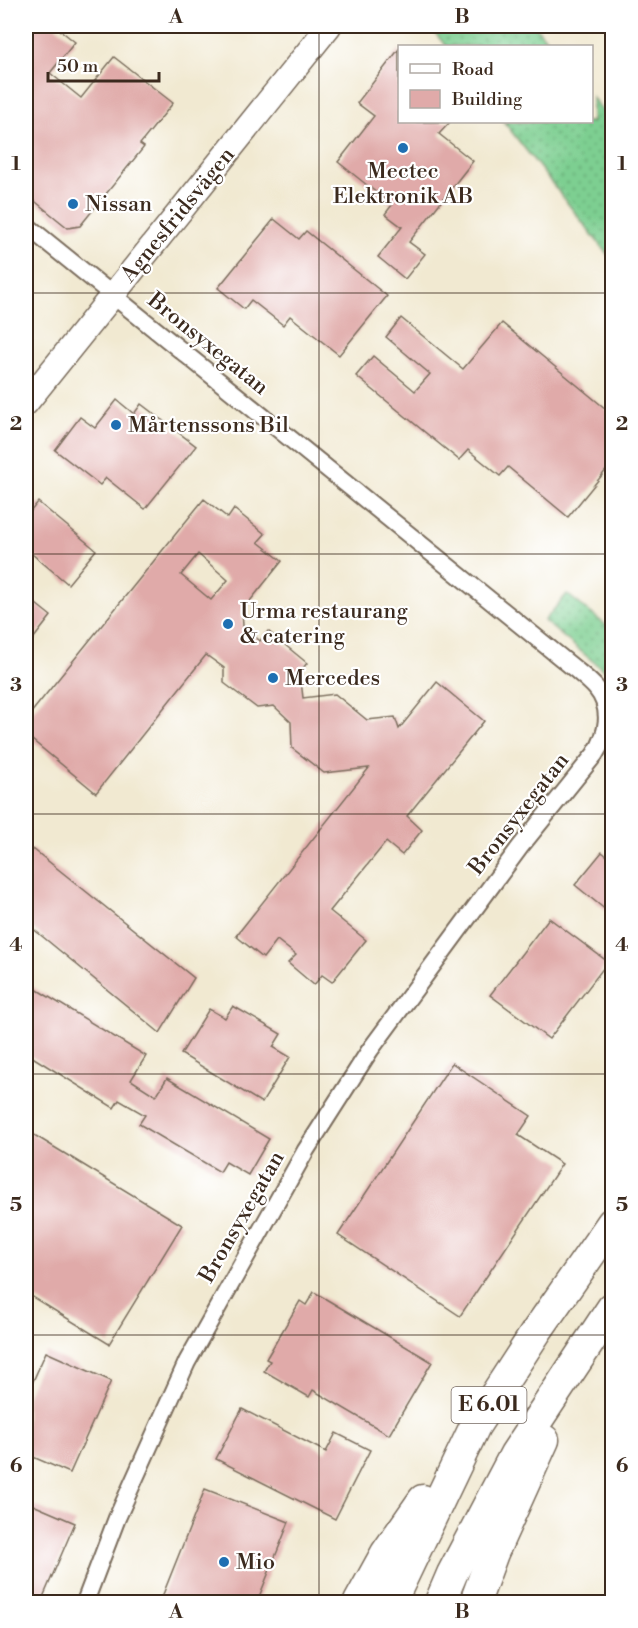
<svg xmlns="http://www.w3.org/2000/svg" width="638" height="1628" viewBox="0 0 638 1628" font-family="'Libre Bodoni',serif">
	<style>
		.grass { fill: url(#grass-dots); stroke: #5c7c58; stroke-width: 1.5 }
		.building { fill: #e0aaa9; fill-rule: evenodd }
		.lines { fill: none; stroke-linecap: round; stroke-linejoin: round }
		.street-casing { stroke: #7b6d5d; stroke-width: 20 }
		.secondary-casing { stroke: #7b6d5d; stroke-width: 27 }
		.highway-casing { stroke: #7b6d5d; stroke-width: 33 }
		.street { stroke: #fff; stroke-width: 16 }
		.secondary { stroke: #fff; stroke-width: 24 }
		.highway { stroke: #fff; stroke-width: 30 }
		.grid { fill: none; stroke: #3b2a1e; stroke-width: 1.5; stroke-opacity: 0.55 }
		.poi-dot { fill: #1f6fb2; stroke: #fff; stroke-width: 2 }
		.labels { text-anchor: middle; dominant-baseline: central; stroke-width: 4.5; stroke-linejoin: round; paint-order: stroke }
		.shield { fill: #fff; stroke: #766a62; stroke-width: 1.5 }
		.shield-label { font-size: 21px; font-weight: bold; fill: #3b2a1e }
		.poi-label { font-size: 22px; fill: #3b2a1e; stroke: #fff; text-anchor: start }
		.street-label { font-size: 22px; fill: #3b2a1e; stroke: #fff }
		.neatline { fill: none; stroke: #3b2a1e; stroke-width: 2 }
		.grid-label { font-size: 20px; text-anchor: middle; font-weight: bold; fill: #3b2a1e }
	</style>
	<defs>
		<pattern id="grass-dots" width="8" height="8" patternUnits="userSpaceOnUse" patternTransform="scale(1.5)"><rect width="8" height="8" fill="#7dcf91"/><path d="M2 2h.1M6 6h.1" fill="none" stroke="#68a876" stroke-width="1.8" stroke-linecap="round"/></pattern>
	</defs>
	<rect width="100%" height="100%" fill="#fff"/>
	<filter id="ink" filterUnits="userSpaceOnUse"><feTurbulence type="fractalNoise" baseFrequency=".0167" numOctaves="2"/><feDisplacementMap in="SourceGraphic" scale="12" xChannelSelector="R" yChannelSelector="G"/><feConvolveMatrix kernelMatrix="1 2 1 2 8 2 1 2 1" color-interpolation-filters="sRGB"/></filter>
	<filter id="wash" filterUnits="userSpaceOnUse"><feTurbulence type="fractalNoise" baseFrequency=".008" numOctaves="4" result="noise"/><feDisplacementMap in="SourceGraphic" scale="24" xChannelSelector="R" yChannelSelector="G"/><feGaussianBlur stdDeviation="1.35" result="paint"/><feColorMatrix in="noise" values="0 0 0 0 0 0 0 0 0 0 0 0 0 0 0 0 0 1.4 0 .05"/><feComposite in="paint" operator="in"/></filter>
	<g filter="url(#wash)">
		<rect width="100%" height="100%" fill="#f1e9d1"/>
		<g class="grass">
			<path d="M429,26H535L552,46H446Z"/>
			<path d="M592,97L612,124V260L504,122H592Z"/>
			<path d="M567,594L612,630V677L544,621Z"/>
		</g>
		<g id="blocks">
			<g class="building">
				<path d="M26,26H55L75,42L50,73L81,98L114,57L173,103L140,144L144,147L80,226L68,228L26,194Z"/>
				<path d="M399,49V122H450L439,134L473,161L409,242L425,254L405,279L378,257L402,227L385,214L392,205L338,162L374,116L357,103Z"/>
				<path d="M274,219L299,239L306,231L387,296L339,355L290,316L283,325L251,300L244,309L218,288Z"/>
				<path d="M401,318L463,369L502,323L612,414V463L568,517L508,467L500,476L468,450L459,460L356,376L373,356L415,391L430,374L386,337Z"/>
				<path d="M117,400L134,414L141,404L196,446L145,509L106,478L100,485L55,450L80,417L95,428Z"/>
				<path d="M204,499L228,518L234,509L265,534L258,542L282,561L242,611L243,626L260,641L268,631L307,663L300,672L303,698L335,694L367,720L395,717L399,729L437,682L484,721L407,816L422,830L402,855L386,842L330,911L366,940L332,982L322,975L314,985L288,963L296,955L277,940L263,958L236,936L369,768L324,773L292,748L291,722L274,706L257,708L224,683V668L206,655L96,793L26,735V719ZM198,554L228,580L211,600L181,575Z"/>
				<path d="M38,502L96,550L68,584L26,549V517Z"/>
				<path d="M26,596L51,616L26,648Z"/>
				<path d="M33,849L194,978L160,1033L26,923V857Z"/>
				<path d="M602,852L612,860V915L575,885Z"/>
				<path d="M549,918L608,962L549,1039L490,995Z"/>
				<path d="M26,983L146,1056L131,1080L156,1096L167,1078L269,1139L248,1175L226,1162L220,1172L139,1124L145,1115L119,1100L114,1108L26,1053Z"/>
				<path d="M233,1006L281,1034L273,1047L290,1057L262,1103L181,1054L209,1009L225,1018Z"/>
				<path d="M452,1063L531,1116L518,1135L562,1164L460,1316L338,1235Z"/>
				<path d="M26,1130L182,1225L109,1344L26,1293Z"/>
				<path d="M314,1292L432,1362L389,1435L313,1390L309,1397L264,1371L270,1361L266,1359L300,1301L306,1305Z"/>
				<path d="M46,1352L111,1381L70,1473L26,1454V1397Z"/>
				<path d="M242,1409L326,1452L336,1433L370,1450L335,1519L216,1459Z"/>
				<path d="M205,1489L289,1522L257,1602H160Z"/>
				<path d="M26,1502L75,1523L41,1602H26Z"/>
			</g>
		</g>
	</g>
	<g filter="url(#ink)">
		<use href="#blocks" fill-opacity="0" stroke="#7b6d5d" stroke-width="1.5"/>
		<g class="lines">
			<g class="street-casing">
				<path id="street" d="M26,225L575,669C582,675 590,681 596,688C613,708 608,734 595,754L520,847L370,1050L306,1150L187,1362L117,1518L85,1602"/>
			</g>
			<g class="secondary-casing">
				<path id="secondary" d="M26,403L329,26"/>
			</g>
			<g class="highway-casing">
				<g id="highway">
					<path d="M359,1602L386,1553L423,1500"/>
					<path d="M391,1602L475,1426L536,1332L612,1223"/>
					<path d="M440,1602L452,1574L515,1454L612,1308"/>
					<path d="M475,1602L493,1553L544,1440"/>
				</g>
			</g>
			<use href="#street" class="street"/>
			<use href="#secondary" class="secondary"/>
			<use href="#highway" class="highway"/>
		</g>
	</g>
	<path class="grid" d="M319,26V1602M26,293H612M26,554H612M26,814H612M26,1074H612M26,1335H612"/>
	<g class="poi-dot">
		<circle cx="403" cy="148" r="6"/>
		<circle cx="73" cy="204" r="6"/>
		<circle cx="116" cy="425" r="6"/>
		<circle cx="228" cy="624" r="6"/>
		<circle cx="273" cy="678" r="6"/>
		<circle cx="224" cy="1562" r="6"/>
	</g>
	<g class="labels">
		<rect class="shield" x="451.5" y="1387" width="75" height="36" rx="4.5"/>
		<g class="shield-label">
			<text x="489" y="1405">E 6.01</text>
		</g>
		<g class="poi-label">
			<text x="403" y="171" text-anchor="middle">Mectec<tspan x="403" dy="25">Elektronik AB</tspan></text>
			<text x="85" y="204">Nissan</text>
			<text x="128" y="425">Mårtenssons Bil</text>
			<text x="240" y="611">Urma restaurang<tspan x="240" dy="25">&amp; catering</tspan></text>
			<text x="285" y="678">Mercedes</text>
			<text x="236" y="1562">Mio</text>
		</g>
		<g class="street-label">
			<text transform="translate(178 215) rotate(-51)">Agnesfridsvägen</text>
			<text transform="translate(208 344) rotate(39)">Bronsyxegatan</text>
			<text transform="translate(519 814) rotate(-52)">Bronsyxegatan</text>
			<text transform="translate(242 1217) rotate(-60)">Bronsyxegatan</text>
		</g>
	</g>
	<rect width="638" height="1628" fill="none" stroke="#fff" stroke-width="66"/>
	<rect x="398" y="45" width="195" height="78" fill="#ffffff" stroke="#b1aaa5" stroke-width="1.5"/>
	<rect x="410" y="64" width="30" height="9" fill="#ffffff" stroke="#b1aaa5" stroke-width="1.5"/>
	<text x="452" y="75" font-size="18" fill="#3b2a1e">Road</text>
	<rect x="410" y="90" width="30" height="18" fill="#e0aaa9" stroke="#b1aaa5" stroke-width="1.5"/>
	<text x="452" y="105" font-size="18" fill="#3b2a1e">Building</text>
	<path d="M48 72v9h111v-9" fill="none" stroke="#3b2a1e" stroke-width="3"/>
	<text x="57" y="72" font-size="18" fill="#3b2a1e" stroke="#ffffff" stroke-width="4.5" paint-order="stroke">50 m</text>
	<rect x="33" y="33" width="572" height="1562" class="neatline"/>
	<g class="grid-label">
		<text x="176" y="23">A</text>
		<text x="462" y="23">B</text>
		<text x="16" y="170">1</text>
		<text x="622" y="170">1</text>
		<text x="16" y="430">2</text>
		<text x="622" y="430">2</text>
		<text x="16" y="691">3</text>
		<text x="622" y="691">3</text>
		<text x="16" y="951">4</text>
		<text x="622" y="951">4</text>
		<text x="16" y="1211">5</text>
		<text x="622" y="1211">5</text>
		<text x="16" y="1472">6</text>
		<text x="622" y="1472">6</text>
		<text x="176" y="1618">A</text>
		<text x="462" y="1618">B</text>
	</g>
</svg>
